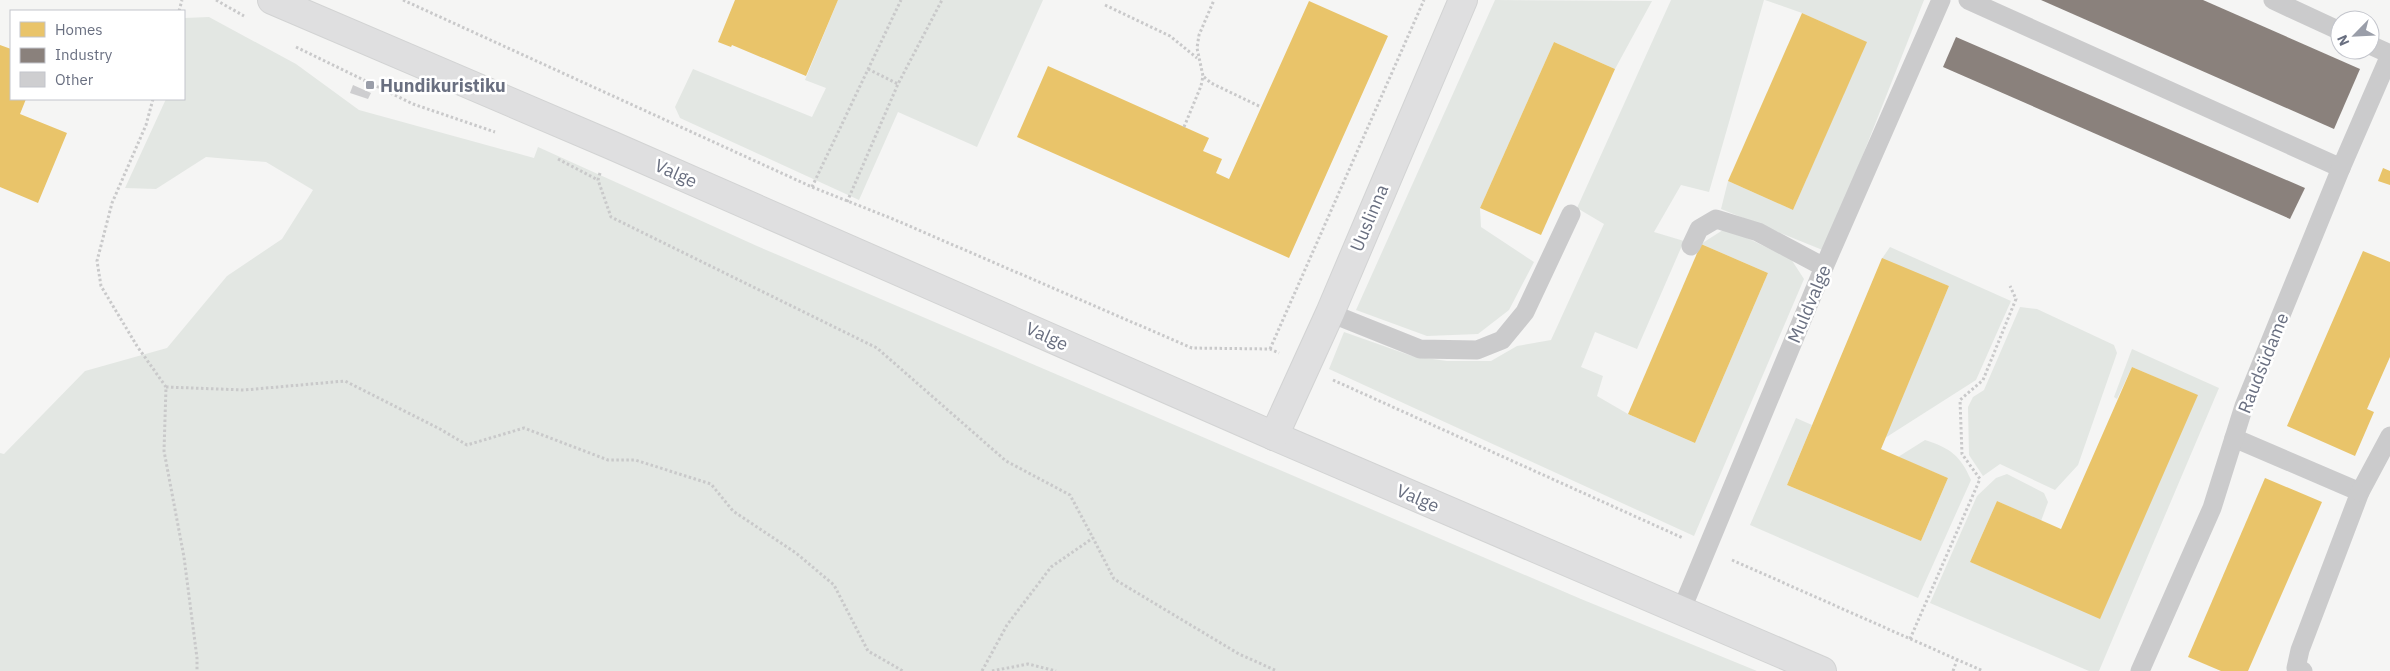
<svg xmlns="http://www.w3.org/2000/svg" width="2390" height="671" viewBox="0 0 2390 671" font-family="'IBM Plex Sans',sans-serif">
	<style>
		.green { fill: #e3e7e3 }
		.homes { fill: #e9c46a }
		.industry { fill: #8a817c }
		.building { fill: #ceced0 }
		.lines { fill: none; stroke-linecap: round; stroke-linejoin: round }
		.secondary-casing { stroke: #d2d3d3; stroke-width: 30 }
		.path { stroke: #c9c9ca; stroke-width: 3; stroke-dasharray: 2.5 2.5; stroke-linecap: butt }
		.lane { stroke: #cbcbcc; stroke-width: 19 }
		.secondary { stroke: #dfdfe0; stroke-width: 28 }
		.poi-dot { fill: #9a9ea9; stroke: #fff; stroke-width: 2 }
		.labels { text-anchor: middle; dominant-baseline: central; stroke-width: 5; stroke-linejoin: round; paint-order: stroke }
		.poi-label { font-size: 18px; font-weight: bold; fill: #696f80; stroke: #fff; text-anchor: start }
		.street-label { font-size: 18px; fill: #696f80; stroke: #fff }
	</style>
	<rect width="100%" height="100%" fill="#f5f5f4"/>
	<g class="green">
		<path d="M838,0H1043L977,147L898,112L859,200L680,118L675,107L693,69L812,117L826,88L805,80Z"/>
		<path d="M1495,0L1652,1L1615,69L1554,42L1480,208L1481,227L1534,262L1509,310L1478,334L1427,336L1356,310Z"/>
		<path d="M1671,0H1764L1709,192L1681,185L1654,232L1684,241L1637,349L1595,332L1581,367L1603,376L1597,396L1628,414L1695,443L1768,273L1701,244L1726,228L1791,259L1804,279L1694,536L1329,369L1344,332L1412,356L1447,361H1491L1517,346L1551,340L1604,224L1577,208Z"/>
		<path d="M1765,0H1924L1825,251L1721,209L1728,181L1793,210L1866,42L1802,13Z"/>
		<path d="M209,17L296,64L359,110L534,158L538,147L757,246L1581,599L1757,671H0V453L4,454L85,371L167,348L227,276L282,239L313,190L266,162L206,157L156,189L125,188L166,99H184V18Z"/>
		<path d="M1890,247L2011,301L1976,380L1885,438L1949,286L1881,260Z"/>
		<path d="M2020,307L2037,309L2114,345L2117,353L2078,465L2055,490L2000,464L1983,476L1969,455L1968,407L1973,397L1984,390Z"/>
		<path d="M2132,349L2219,388L2099,671H2089L1930,603L1977,496L1996,478L2007,474L2044,493L2048,502L2041,521L1997,501L1970,562L2100,618L2197,395L2132,367L2117,399L2114,397Z"/>
		<path d="M1796,418L1812,425L1787,485L1921,541L1948,478L1898,457L1925,440C1950,448 1961,456 1971,480L1918,598L1750,525Z"/>
	</g>
	<g class="homes">
		<path d="M735,0H838L806,76L732,45L731,47L718,42Z"/>
		<path d="M1309,1L1388,36L1289,258L1017,137L1048,66L1209,138L1203,151L1222,159L1216,173L1229,179Z"/>
		<path d="M1802,13L1867,42L1793,210L1728,181Z"/>
		<path d="M1554,42L1615,69L1541,235L1480,208Z"/>
		<path d="M0,45L11,49V99H26L20,114L67,133L38,203L0,187Z"/>
		<path d="M2383,168L2390,171V185L2378,181Z"/>
		<path d="M1701,244L1768,273L1695,443L1628,414Z"/>
		<path d="M2363,251L2390,262V357L2367,409L2374,412L2355,456L2287,426Z"/>
		<path d="M1882,258L1949,286L1881,449L1948,478L1921,541L1787,485Z"/>
		<path d="M2132,367L2198,395L2100,619L1970,562L1997,501L2061,529Z"/>
		<path d="M2265,478L2322,502L2248,671H2221L2188,657Z"/>
	</g>
	<g class="industry">
		<path d="M2041,0H2203L2360,69L2334,129Z"/>
		<path d="M1956,37L2305,188L2290,219L1943,67Z"/>
	</g>
	<path class="building" d="M353,85L371,93L368,99L350,93Z"/>
	<g class="lines">
		<g class="secondary-casing">
			<g id="secondary">
				<path d="M272,0L611,145L1274,436L1822,671"/>
				<path d="M1274,436L1330,313L1463,0"/>
			</g>
		</g>
		<g class="path">
			<path d="M216,0L244,16"/>
			<path d="M403,0L812,187L893,219L1192,348L1270,349L1279,353"/>
			<path d="M1105,5L1170,36L1197,58"/>
			<path d="M179,11L182,0"/>
			<path d="M296,47L413,104L495,132"/>
			<path d="M868,69L898,84"/>
			<path d="M1204,77L1211,83L1261,107"/>
			<path d="M153,99L146,125L112,203L97,261L101,286L137,346L166,387L164,451L184,557L197,658V671"/>
			<path d="M1184,127L1201,86L1203,76L1197,48L1199,35L1214,0"/>
			<path d="M558,159L598,180"/>
			<path d="M600,173L598,180L611,217L877,348L1006,461L1070,495L1093,538"/>
			<path d="M812,187L901,0"/>
			<path d="M847,202L898,84L942,0"/>
			<path d="M1270,349L1424,0"/>
			<path d="M1333,380L1683,538"/>
			<path d="M166,387L244,390L345,381L440,429L467,445L524,428L608,460H635L711,484L733,511L796,553L834,585L868,651L903,671"/>
			<path d="M1732,560L1983,671"/>
			<path d="M1910,639L1980,479L1962,454L1960,400L1983,380L2016,299L2010,286"/>
			<path d="M982,671L1007,625L1051,567L1093,538L1114,579L1239,654L1277,671"/>
			<path d="M992,671L1028,664L1056,671"/>
			<path d="M1953,671L1957,660"/>
		</g>
		<g class="lane">
			<path d="M1968,0L2341,168"/>
			<path d="M2273,0L2340,31"/>
			<path d="M2370,45L2390,54"/>
			<path d="M1691,246L1699,229L1716,219L1758,232L1824,267"/>
			<path d="M1330,313L1420,349L1477,350L1502,340L1525,312L1571,214"/>
			<path d="M2234,438L2360,492L2300,650L2296,668L2303,671"/>
			<path d="M2360,492L2390,436"/>
			<path d="M1681,611L1824,267L1941,0"/>
			<path d="M2140,671L2212,508L2244,406L2341,168L2390,55"/>
		</g>
		<use href="#secondary" class="secondary"/>
	</g>
	<rect class="poi-dot" x="365" y="80" width="10" height="10" rx="2.5"/>
	<g class="labels">
		<g class="poi-label">
			<text x="380" y="85">Hundikuristiku</text>
		</g>
		<g class="street-label">
			<text transform="translate(676 173) rotate(24)">Valge</text>
			<text transform="translate(1369 218) rotate(-67)">Uuslinna</text>
			<text transform="translate(1809 304) rotate(-67)">Muldvalge</text>
			<text transform="translate(1047 336) rotate(24)">Valge</text>
			<text transform="translate(2263 363) rotate(-68)">Raudsüdame</text>
			<text transform="translate(1418 498) rotate(23)">Valge</text>
		</g>
	</g>
	<rect x="10" y="10" width="175" height="90" fill="#ffffff" stroke="#c3c5cc"/>
	<rect x="20" y="22" width="25" height="15" fill="#e9c46a" stroke="#c3c5cc"/>
	<text x="55" y="35" font-size="15" fill="#696f80">Homes</text>
	<rect x="20" y="48" width="25" height="15" fill="#8a817c" stroke="#c3c5cc"/>
	<text x="55" y="60" font-size="15" fill="#696f80">Industry</text>
	<rect x="20" y="72" width="25" height="15" fill="#ceced0" stroke="#c3c5cc"/>
	<text x="55" y="85" font-size="15" fill="#696f80">Other</text>
	<g transform="translate(2355 35) rotate(246)"><circle r="24" fill="#ffffff" stroke="#c3c5cc"/>
	<path d="M0-4L9 19L0 12L-9 19Z" fill="#9a9ea9"/>
	<text y="-8" font-size="14" font-weight="bold" text-anchor="middle" fill="#696f80">N</text>
	</g>
</svg>
